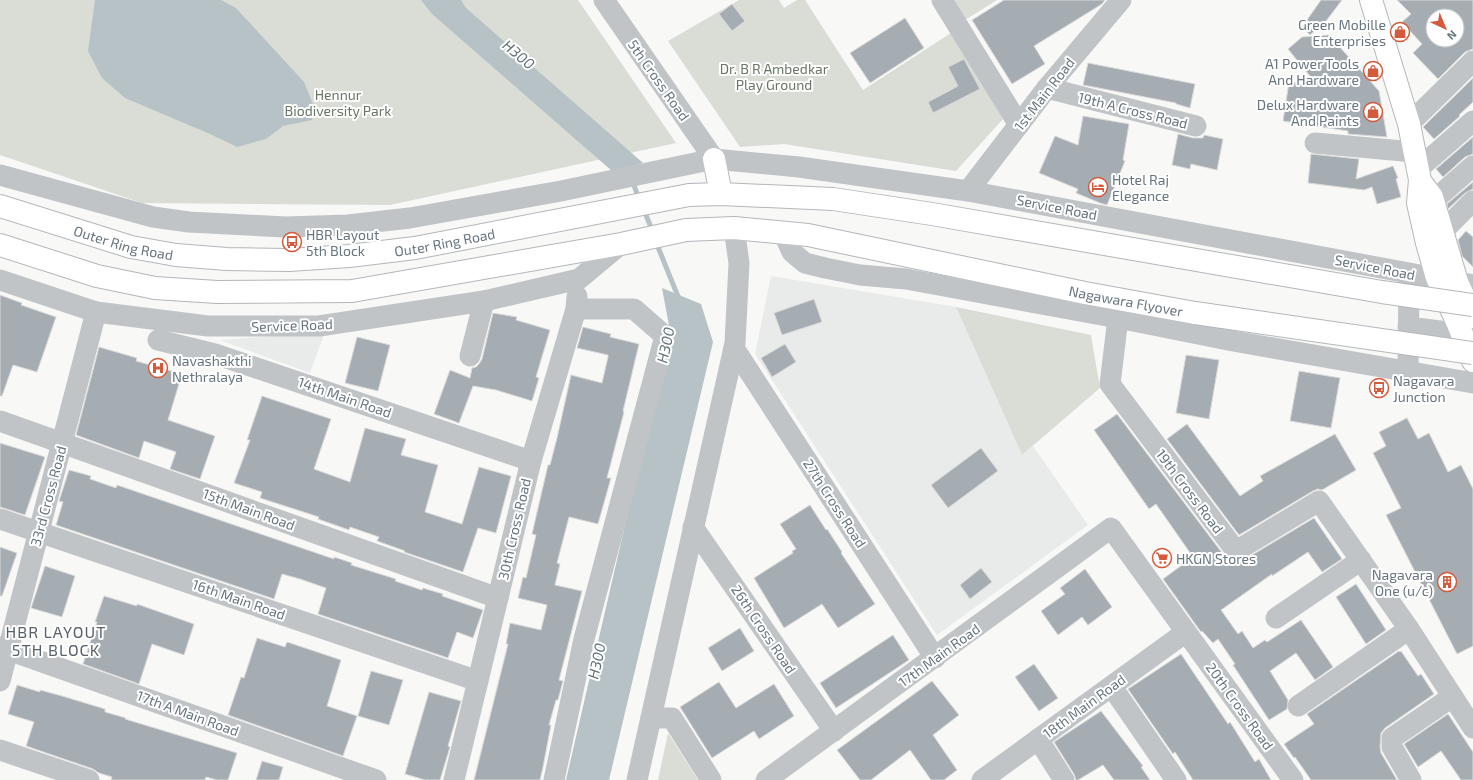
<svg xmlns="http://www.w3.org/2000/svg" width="1473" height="780" viewBox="0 0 1473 780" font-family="'Exo 2',sans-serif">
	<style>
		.built { fill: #e9eaea }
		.green { fill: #d9ddd6 }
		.water { fill: #b7c2c6 }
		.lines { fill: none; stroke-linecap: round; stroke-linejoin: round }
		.stream { stroke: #b7c2c6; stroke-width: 5 }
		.building { fill: #a5adb3; stroke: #dadad9; fill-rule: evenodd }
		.major-casing { stroke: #b4b8bb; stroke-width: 24 }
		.highway-casing { stroke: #b3b7ba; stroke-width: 24 }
		.minor { stroke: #c0c4c7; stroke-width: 21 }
		.major { stroke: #fff; stroke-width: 22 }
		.highway { stroke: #fff; stroke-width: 22 }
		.highway-bridge-casing { stroke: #b3b7ba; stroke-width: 24; stroke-linecap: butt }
		.highway-bridge { stroke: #fff; stroke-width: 22 }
		.labels { text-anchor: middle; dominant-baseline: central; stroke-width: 4; stroke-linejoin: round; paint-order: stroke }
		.poi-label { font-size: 14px; fill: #66757e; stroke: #fff; text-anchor: start }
		.park-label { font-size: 14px; fill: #687765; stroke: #fff }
		.street-label { font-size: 14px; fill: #66757e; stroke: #fff }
		.water-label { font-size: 15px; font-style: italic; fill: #617378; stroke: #fff }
		.quarter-label { font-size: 16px; letter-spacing: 1px; fill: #58626a; stroke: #fff }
	</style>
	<rect width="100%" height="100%" fill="#f8f8f6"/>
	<g class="built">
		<path d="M771,276L956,307L1022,455L1033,446L1088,525L937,635L755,354Z"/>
		<path d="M325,332L310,373L220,340Z"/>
	</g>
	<g class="green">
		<path d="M0,0H578L676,143L390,205L142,203L0,155Z"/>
		<path d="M739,0H779L784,8L797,0H805L863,90L954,31L1003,119L956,171L784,144L740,147L668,41Z"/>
		<path d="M953,0H997L965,20Z"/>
		<path d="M956,307L1091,335L1100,388L1022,455Z"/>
		<path d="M668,733L698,780H658Z"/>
	</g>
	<g class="water">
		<path d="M95,0H221L236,8L304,82L315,109L312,120L283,126L266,139L237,147L210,134L125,98L102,78L88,51Z"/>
		<path d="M421,0H461L466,8L643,163L612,171L432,14Z"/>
		<path d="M662,288L701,304L713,342L609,780H566L670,331Z"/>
	</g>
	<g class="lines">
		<g class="stream">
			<path d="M632,180L639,199"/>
			<path d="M643,208L653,232"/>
			<path d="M656,242L679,299"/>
		</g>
	</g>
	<g class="building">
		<path d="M1004,0H1105L1102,4L1034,46L1045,64L1012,84L972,20Z"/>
		<path d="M1321,0H1342L1326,21L1310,35L1302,27Z"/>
		<path d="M1397,0H1473V49L1465,52L1438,79L1413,53L1422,44L1402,22L1411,14ZM1433,16H1457V40H1433Z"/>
		<path d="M732,4L745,21L732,31L719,14Z"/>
		<path d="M905,18L924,48L870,83L850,53Z"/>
		<path d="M1329,35L1379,91L1387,137L1348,134V131L1283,121L1289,82L1318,86L1288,49L1302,37Z"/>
		<path d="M964,59L980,89L933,113L928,102L958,86L948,67Z"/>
		<path d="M1088,63L1195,84L1190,108L1176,104V103L1083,85Z"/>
		<path d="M1473,78V102L1459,115L1460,116L1434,139L1423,127Z"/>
		<path d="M1083,116L1129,124L1123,160L1125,161L1107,205L1100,203L1076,193L1078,189L1039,173L1055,136L1078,145Z"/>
		<path d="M1178,134L1193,138H1203L1204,135L1223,139L1217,170L1191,164L1190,169L1172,165Z"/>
		<path d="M1473,137V154L1465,157L1443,177L1436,169Z"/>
		<path d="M1311,154L1359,159L1356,179L1393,166L1398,178L1396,179L1401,197L1377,204L1372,187L1364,190L1308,183Z"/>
		<path d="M1473,182V189L1465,193L1448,209L1447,204Z"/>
		<path d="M1466,231L1473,237V267L1462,256L1458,240Z"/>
		<path d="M0,295L22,303L21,305L56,317L37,372L13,365L2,396H0Z"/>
		<path d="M814,299L822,322L782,335L774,313Z"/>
		<path d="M493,313L517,317L516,320L550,330L536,377L539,378L532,401L496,390L473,386L459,423L434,414L450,370L470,378L472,368L476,367L479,364L482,359Z"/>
		<path d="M583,327L611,334L610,337L639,344L623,411L624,412L607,478H611L598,524L569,517L557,563L560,564L555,585L582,591L559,680L563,681L558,700H556L549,725H551L543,767L540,780H474L508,644H506L510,623L541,630L547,605L518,598L523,577L526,578L536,535L532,534L548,465H550L557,438L571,375L602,383L608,357V355L577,348Z"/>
		<path d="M357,337L390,345L378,391L345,383Z"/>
		<path d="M785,344L796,362L772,377L761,358Z"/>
		<path d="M99,347L137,358L136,361L182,374L168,420L215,436L200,479L170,469L176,452L144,441L139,458L76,435Z"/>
		<path d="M1186,355L1219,360L1209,419L1176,413Z"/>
		<path d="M1299,371L1340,378L1331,428L1290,421Z"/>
		<path d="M262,396L331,419L314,469L350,482L365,428L406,439L401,455L438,465L425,512L462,524L479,467L511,476L496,533L478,528L463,572L404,552L405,551L377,541L379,537L350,527L349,530L318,519L319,517L260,498L262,492L234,483L250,440H247Z"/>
		<path d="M1117,414L1226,558L1231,562L1236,563L1242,561L1314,518L1342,559L1322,572L1308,552L1272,576V574L1221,610L1238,634L1242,631L1253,648L1265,640L1267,642L1301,620L1333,667L1315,680L1296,653L1270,671L1288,700L1287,709L1269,720L1233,665L1235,664L1218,639L1213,643L1202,631L1201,632L1163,579L1193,557L1156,504L1149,509L1094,430Z"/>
		<path d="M1407,418L1418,439L1429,433L1448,472L1461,465L1473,489V646L1457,654L1386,515L1401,508L1373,453L1386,446L1379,432Z"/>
		<path d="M1187,424L1240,496L1263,481L1260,476L1335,434L1356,470L1322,490L1318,489L1313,491L1239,535L1167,439Z"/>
		<path d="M0,443L45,457L25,515L0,507Z"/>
		<path d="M981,448L998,471L948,508L931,485Z"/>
		<path d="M69,470L91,476L90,479L116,488L117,485L334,559V557L352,563L351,565L396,579L395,581L422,590L423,588L443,594L442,596L483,610L473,638L457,632L448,658L318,614L326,588L300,579L282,574L274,599L56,525L63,502L59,501Z"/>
		<path d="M810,505L826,530L827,529L842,552L841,553L875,604L838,628L822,604L784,628L754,578L793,553L792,551L796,549L780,524Z"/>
		<path d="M0,547L17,553L2,596H0Z"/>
		<path d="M45,566L75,576L62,617L31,608Z"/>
		<path d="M981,568L992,582L970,599L960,585Z"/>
		<path d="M1085,569L1112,607L1088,625L1082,617L1058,635L1041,611L1065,594L1060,588Z"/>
		<path d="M1356,584L1386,630L1366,644L1336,597Z"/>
		<path d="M104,596L137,606V604L194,624L184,655L152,644L139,684L83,664L97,622H95Z"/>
		<path d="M740,628L754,651L722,671L708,648Z"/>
		<path d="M893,635L909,660L836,708L820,683Z"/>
		<path d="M257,638L285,647L287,642L341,660L327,706L357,716L343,756L228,715L241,677L244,678Z"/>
		<path d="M1399,651L1400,652L1401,651L1418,676L1421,674L1434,694L1385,728L1381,733L1380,747L1381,753L1397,780H1311L1295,757L1294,758L1284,744L1314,724L1307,714Z"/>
		<path d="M1181,654L1228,724L1230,722L1255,762L1259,759L1271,780H1193L1175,752L1173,754L1128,689Z"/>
		<path d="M1034,664L1058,698L1039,711L1015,677Z"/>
		<path d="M371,671L403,680L389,725L358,716Z"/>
		<path d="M932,681L959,715L933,735L957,770L944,780H931L910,750L871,780H860L837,750Z"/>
		<path d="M719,682L736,708L774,684L794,716L759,739L754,731L712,758L680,707Z"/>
		<path d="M17,685L40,692V690L62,696L105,709V712L126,718L125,719L237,753L228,780H217L206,777L205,780H111L112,777L99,773L93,769L26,746L34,722L8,714Z"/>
		<path d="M429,692L461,701L448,746L450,747L440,780H425L405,774Z"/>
		<path d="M1101,711L1143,766L1141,767L1150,780H1114L1103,765L1078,780H1076L1074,774L1054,742Z"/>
		<path d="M1448,714L1473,752V780H1461L1441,751L1418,767L1404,744Z"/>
		<path d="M262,761L283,767L279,780H256Z"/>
	</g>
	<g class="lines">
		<g class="major-casing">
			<g id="major">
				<path d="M1371,0L1409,124L1420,180L1418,203L1427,243L1437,278L1458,324L1473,361"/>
				<path d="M1420,181L1432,197L1457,282L1473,317"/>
			</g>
		</g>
		<g class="highway-casing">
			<g id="highway">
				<path d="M714,159L721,194"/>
				<path id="s1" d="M0,206L131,247L176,255L227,259L289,260L349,256L415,248L689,195L721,194L833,199L932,214L1179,257"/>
				<path id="s2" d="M0,245L97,276L155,288L217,292L352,291L621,244L686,230L734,228L808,235L1085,293L1195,313"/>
			</g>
		</g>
		<g class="minor">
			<path d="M604,0L714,159"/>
			<path d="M942,0L1019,125"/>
			<path d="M1047,88L1196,126"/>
			<path d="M1409,124L1473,61"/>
			<path d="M1315,143L1414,152"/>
			<path d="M1417,170L1473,121"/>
			<path d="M0,175L153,217L189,222L285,227L318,226L348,225L410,218L561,191L714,159L799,167L968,191L1473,285"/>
			<path d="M968,191L1047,88L1121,0"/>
			<path d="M1433,201L1473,166"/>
			<path d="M783,232L792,252L805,263L825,268L860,275L906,279L1118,318L1233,341L1473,383"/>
			<path d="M1442,232L1473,201"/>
			<path d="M0,280L96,312L208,326H319L484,301L579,279L621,244"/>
			<path d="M1118,318L1110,384L1236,551L1319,501L1409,629L1473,728"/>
			<path d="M1408,327L1473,335"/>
			<path d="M158,340L215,354L531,461"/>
			<path d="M734,348L935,658"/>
			<path d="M470,356L484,301"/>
			<path d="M1408,372L1409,279"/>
			<path d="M0,421L498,598"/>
			<path d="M0,519L478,681"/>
			<path d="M693,527L834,731"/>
			<path d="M1276,618L1361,560"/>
			<path d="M0,647L376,780"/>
			<path d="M0,681L96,312"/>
			<path d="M1112,687L1176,780"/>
			<path d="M1298,706L1409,629"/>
			<path d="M651,718H672L711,780"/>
			<path d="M1038,739L1064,780"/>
			<path d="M0,750L89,780"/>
			<path d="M454,780L531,461L576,309L577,296"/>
			<path d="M554,780L584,639L665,336L634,309H576"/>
			<path d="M637,780L735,343L739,263L734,228"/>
			<path d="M766,780L1111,528L1293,780"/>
			<path d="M982,780L1186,632"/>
			<path d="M1411,780L1392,747V738L1452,697"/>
		</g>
		<use href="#major" class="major"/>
		<use href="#highway" class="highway"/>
		<g class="highway-bridge-casing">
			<g id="highway-bridge">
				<path d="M1179,257L1382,292L1473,305"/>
				<path d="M1195,313L1473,353"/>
			</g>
		</g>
		<use href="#highway-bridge" class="highway-bridge"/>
	</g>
	<defs>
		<g id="shop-ring" transform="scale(1)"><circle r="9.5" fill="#fff" stroke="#d35b3c" stroke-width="1.5"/><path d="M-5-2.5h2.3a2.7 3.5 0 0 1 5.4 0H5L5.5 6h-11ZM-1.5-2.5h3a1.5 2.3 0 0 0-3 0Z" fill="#d35b3c"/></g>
		<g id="hotel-ring" transform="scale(1)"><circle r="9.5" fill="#fff" stroke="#d35b3c" stroke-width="1.5"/><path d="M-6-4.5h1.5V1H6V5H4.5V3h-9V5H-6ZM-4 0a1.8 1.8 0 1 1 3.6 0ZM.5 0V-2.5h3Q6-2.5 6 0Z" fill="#d35b3c"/></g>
		<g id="bus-ring" transform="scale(1)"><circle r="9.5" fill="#fff" stroke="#d35b3c" stroke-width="1.5"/><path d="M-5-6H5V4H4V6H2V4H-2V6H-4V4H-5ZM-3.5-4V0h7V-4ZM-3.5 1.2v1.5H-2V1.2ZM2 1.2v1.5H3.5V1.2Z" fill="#d35b3c"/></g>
		<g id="hospital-ring" transform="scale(1)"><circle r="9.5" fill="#fff" stroke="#d35b3c" stroke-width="1.5"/><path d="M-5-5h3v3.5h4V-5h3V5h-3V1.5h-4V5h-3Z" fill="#d35b3c"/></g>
		<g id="supermarket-ring" transform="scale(1)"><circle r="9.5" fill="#fff" stroke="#d35b3c" stroke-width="1.5"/><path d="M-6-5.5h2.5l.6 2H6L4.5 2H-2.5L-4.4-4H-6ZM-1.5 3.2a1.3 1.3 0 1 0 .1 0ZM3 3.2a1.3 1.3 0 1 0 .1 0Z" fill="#d35b3c"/></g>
		<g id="building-ring" transform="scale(1)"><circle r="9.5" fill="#fff" stroke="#d35b3c" stroke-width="1.5"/><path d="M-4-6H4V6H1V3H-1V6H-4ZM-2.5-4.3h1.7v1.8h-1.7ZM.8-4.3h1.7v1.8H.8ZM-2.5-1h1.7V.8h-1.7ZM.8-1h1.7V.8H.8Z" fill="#d35b3c"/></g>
	</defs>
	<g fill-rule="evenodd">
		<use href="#shop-ring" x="1400" y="32"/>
		<use href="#shop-ring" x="1373" y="71"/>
		<use href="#shop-ring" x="1373" y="112"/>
		<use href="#hotel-ring" x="1098" y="187"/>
		<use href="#bus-ring" x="292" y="242"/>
		<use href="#hospital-ring" x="158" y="368"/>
		<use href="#bus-ring" x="1379" y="388"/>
		<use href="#supermarket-ring" x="1162" y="558"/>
		<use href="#building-ring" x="1447" y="582"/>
	</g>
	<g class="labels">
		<g class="poi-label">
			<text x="1386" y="24" text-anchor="end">Green Mobille<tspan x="1386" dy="16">Enterprises</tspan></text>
			<text x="1359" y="63" text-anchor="end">A1 Power Tools<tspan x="1359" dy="16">And Hardware</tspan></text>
			<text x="1359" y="104" text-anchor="end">Delux Hardware<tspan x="1359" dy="16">And Paints</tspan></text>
			<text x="1112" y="179">Hotel Raj<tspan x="1112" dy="16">Elegance</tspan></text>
			<text x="306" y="234">HBR Layout<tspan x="306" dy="16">5th Block</tspan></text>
			<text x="172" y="360">Navashakthi<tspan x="172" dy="16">Nethralaya</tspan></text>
			<text x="1393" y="380">Nagavara<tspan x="1393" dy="16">Junction</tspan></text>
			<text x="1176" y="558">HKGN Stores</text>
			<text x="1433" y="574" text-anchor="end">Nagavara<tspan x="1433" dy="16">One (u/c)</tspan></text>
		</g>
		<g class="park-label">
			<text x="774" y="68">Dr. B R Ambedkar<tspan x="774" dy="16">Play Ground</tspan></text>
			<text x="338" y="94">Hennur<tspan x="338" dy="16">Biodiversity Park</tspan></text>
		</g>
		<g class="street-label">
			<text transform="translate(659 80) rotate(55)">5th Cross Road</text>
			<text transform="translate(1044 94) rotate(-52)">1st Main Road</text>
			<text transform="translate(1133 110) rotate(14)">19th A Cross Road</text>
			<text transform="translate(1057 207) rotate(11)">Service Road</text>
			<text stroke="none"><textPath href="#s1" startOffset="129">Outer Ring Road</textPath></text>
			<text stroke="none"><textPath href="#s1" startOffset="453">Outer Ring Road</textPath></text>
			<text transform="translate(1375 267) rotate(11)">Service Road</text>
			<text stroke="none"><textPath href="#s2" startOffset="1145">Nagawara Flyover</textPath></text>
			<text transform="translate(292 325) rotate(-2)">Service Road</text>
			<text transform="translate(345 397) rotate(19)">14th Main Road</text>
			<text transform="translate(1190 491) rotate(53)">19th Cross Road</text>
			<text transform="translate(48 496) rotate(-75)">33rd Cross Road</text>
			<text transform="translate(835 503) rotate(57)">27th Cross Road</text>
			<text transform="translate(249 509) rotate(20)">15th Main Road</text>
			<text transform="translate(514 529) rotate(-77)">30th Cross Road</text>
			<text transform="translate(239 599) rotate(19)">16th Main Road</text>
			<text transform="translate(764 629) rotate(56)">26th Cross Road</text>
			<text transform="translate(939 655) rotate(-36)">17th Main Road</text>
			<text transform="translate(1084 706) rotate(-36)">18th Main Road</text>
			<text transform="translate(1240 706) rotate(54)">20th Cross Road</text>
			<text transform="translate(188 713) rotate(20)">17th A Main Road</text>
		</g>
		<g class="water-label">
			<text transform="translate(519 54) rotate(40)">H300</text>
			<text transform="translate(665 345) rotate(-78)">H300</text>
			<text transform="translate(596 661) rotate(-78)">H300</text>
		</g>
		<g class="quarter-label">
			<text x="56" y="631">HBR LAYOUT<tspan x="56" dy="18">5TH BLOCK</tspan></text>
		</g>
	</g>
	<g transform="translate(1445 28) rotate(136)"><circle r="19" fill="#ffffff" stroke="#c2c8cb"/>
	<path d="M0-3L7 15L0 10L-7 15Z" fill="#d35b3c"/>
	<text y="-6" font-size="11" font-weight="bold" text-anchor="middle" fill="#66757e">N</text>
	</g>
</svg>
